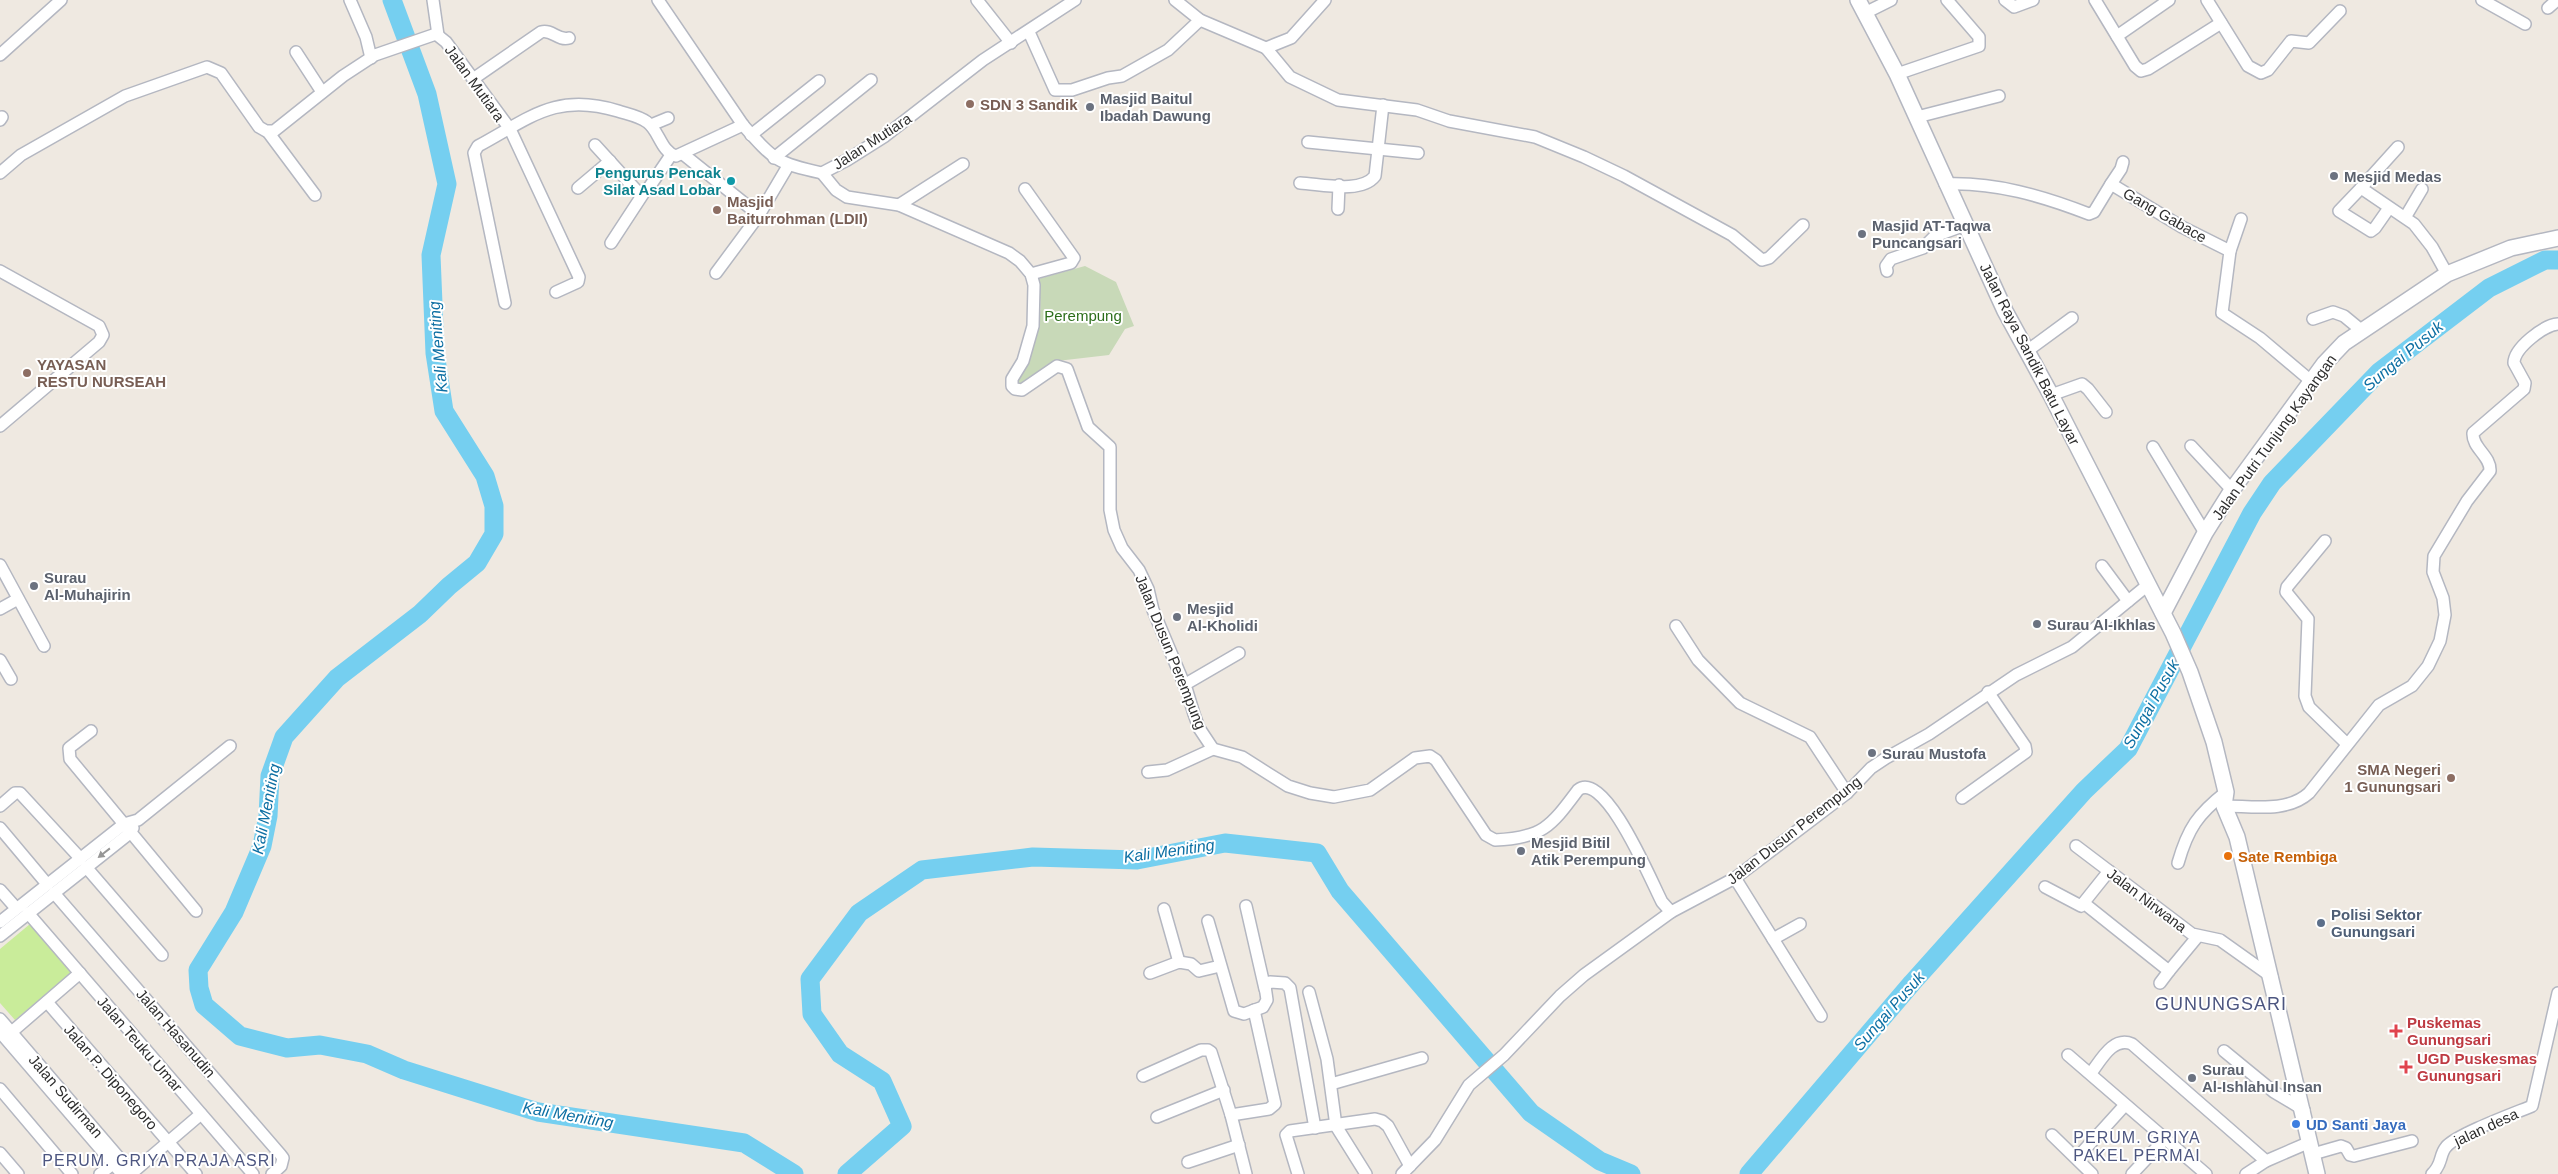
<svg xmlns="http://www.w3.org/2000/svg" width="2558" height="1174" viewBox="0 0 2558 1174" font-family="Arial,sans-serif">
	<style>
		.cemetery { fill: #c8d9b8 }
		.pitch { fill: #c9ec9a }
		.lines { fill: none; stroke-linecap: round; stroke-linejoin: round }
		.river { stroke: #75cff0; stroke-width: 19 }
		.street-casing { stroke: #b4b7c1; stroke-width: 14 }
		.secondary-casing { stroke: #b4b7c1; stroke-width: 18 }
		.street { stroke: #fff; stroke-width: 11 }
		.secondary { stroke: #fff; stroke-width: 15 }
		.oneway { fill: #969696 }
		.education-dot { fill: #8d6e63; stroke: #fff; stroke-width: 2 }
		.worship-dot { fill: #6b7280; stroke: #fff; stroke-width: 2 }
		.culture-dot { fill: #0f9aa8; stroke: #fff; stroke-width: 2 }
		.food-dot { fill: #e8710a; stroke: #fff; stroke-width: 2 }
		.service-dot { fill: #5c6f8a; stroke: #fff; stroke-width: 2 }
		.health-dot { fill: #e0444e; stroke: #fff; stroke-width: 2 }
		.shop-dot { fill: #3f7fe0; stroke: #fff; stroke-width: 2 }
		.labels { text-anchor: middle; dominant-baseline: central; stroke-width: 4; stroke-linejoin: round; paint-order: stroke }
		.street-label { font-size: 15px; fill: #2e2e2e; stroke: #fff }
		.worship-label { font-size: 15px; font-weight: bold; fill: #5b616d; stroke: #fff; text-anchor: start }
		.education-label { font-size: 15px; font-weight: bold; fill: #785e54; stroke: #fff; text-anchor: start }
		.culture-label { font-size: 15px; font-weight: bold; fill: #0d838f; stroke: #fff; text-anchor: end }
		.park-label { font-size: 15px; fill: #2c6e1b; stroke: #fff }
		.food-label { font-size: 15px; font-weight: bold; fill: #c56008; stroke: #fff; text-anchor: start }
		.service-label { font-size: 15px; font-weight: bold; fill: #4e5e75; stroke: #fff; text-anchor: start }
		.health-label { font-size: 15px; font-weight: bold; fill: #be3a42; stroke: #fff; text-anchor: start }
		.shop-label { font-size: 15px; font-weight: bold; fill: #366cbe; stroke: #fff; text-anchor: start }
		.water-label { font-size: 16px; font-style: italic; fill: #0d6fa3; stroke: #fff }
		.neighbourhood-label { font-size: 16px; letter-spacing: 1px; fill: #4d5680; stroke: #fff }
		.quarter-label { font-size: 18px; letter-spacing: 1px; fill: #4d5680; stroke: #fff }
	</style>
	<rect width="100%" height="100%" fill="#efe9e1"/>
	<path class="cemetery" d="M1085,266L1116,282L1134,326L1125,329L1109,355L1057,361L1018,386L1016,383C1036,345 1045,324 1038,279Z"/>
	<path class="pitch" d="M30,924L71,973L15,1020L0,1003V949Z"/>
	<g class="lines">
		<g class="river">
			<path d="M392,0L427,94L447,184L431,255L435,353L444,411L485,476L494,506V534L477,563L449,586L420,614L337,678L284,737L270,776L268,816L262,846L234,912L198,970L199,988L204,1005L240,1036L287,1048L320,1045L367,1054L404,1070L538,1112L744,1143L794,1174"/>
			<path d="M847,1174L902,1126L882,1081L840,1054L812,1014L810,979L859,913L922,870L1033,857L1137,860L1225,843L1317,853L1340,891L1531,1113L1600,1161L1631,1174"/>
			<path d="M1749,1174L1912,983L2084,791L2128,749L2252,513L2272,483L2379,372L2489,288L2545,260H2558"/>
		</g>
		<g class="street-casing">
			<g id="street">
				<path d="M350,0L366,37L371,58"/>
				<path d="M433,0L438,35"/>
				<path d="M658,0L743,125"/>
				<path d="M977,0L1011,43"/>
				<path d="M1175,0L1200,20L1266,48L1291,38L1325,0"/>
				<path d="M2005,0L2014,7L2033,0"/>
				<path d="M2095,0L2135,66L2141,71L2148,69L2221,23"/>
				<path d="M2207,0L2248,66L2261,73L2268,70L2291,41L2309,43L2340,11"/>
				<path d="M2482,0L2525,24"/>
				<path d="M2548,8L2557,0"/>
				<path d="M1865,13L1891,0"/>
				<path d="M1029,32L1055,90H1072L1108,78L1122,76L1168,50L1200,20"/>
				<path d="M2117,36L2169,0"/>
				<path d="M1266,48L1290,77L1338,100L1417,110L1449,121L1535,137L1584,157L1624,176L1732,235L1762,260L1769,258L1803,225"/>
				<path d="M296,52L322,92"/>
				<path d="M0,55L61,0"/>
				<path d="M1897,74L1979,46V37L1947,0"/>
				<path d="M473,79L541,32C552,29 558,41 569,38"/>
				<path d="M1917,117L1999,96"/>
				<path d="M0,120L2,117"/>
				<path d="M651,125L668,118"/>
				<path d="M268,132L315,195"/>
				<path d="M751,135L819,81"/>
				<path d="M1308,142L1418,153"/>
				<path d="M595,145L636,190L641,192L648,189L671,155"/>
				<path d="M2398,147L2361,188L2414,224L2432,247L2447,274"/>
				<path d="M683,154L759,215L788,166"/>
				<path d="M774,158L871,80"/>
				<path d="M0,173L21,155L125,96L207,67L221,73L259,127L266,131H274L343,76L375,55L436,34L446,42L510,129L579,277L578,282L556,292"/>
				<path d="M822,173L836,190L847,197L899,205L1009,253L1020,261L1031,274L1034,285L1033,326L1023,361L1012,379V386L1015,389L1022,390L1057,366L1067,369L1088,427L1110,447V510L1114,530L1122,548L1139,570L1148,589L1153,610L1187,691L1194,714L1199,728L1213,749L1242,757L1288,786L1310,793L1334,797L1370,790L1415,758L1430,756L1436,760L1486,835L1495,840C1543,838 1551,826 1578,790C1605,769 1652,883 1662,902L1671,912L1735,878L1847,793L1871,768L1886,758L1929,734L2016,675L2072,647L2149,584"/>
				<path d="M1300,183C1321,184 1361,194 1375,176L1383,105"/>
				<path d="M1945,184C1995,182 2043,196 2089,214L2094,212L2111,184L2182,227L2230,251L2222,313L2260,338L2311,381"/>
				<path d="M2111,184L2121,169L2123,162"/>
				<path d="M578,188L610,161"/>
				<path d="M2361,188L2339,211L2371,231L2375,228L2389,208"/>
				<path d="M1025,189L1074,258L1071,263L1031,274"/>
				<path d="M899,205L963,164"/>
				<path d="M1338,209L1339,185"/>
				<path d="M2406,216L2422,189"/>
				<path d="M611,243L645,191"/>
				<path d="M2230,251L2241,219"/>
				<path d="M0,271L99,326L103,335L99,342L0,426"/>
				<path d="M1887,271L1886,266L1891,259L1923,248L1935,236L1965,225"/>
				<path d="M716,273L759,215"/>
				<path d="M505,303L474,153L478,146C530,118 556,92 618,111C627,114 639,116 647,122C659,130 661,152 676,156L743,125C774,160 776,163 822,173L847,160L885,136L983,60L1075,0"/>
				<path d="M2313,319L2333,312L2344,316L2361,330"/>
				<path d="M2027,351L2072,318"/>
				<path d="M2051,395L2082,384L2088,389L2106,412"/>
				<path d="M2191,446L2232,490"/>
				<path d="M2153,447L2205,533"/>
				<path d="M2325,541L2287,587L2286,592L2308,619L2305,696L2309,707L2347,744"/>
				<path d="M0,565L44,646"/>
				<path d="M2102,566L2128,601"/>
				<path d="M0,609L18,599"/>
				<path d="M1676,626L1698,660L1740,703L1810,737L1847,793"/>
				<path d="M0,660L11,679"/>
				<path d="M1184,685L1239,653"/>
				<path d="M91,731L69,748L70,759L196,911"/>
				<path d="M1148,772L1167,770L1213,749"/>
				<path d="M1962,798L2026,752L2025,746L1988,692"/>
				<path d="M0,806L15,793H20L80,858"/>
				<path d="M2224,806C2252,806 2287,813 2309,793L2379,705L2412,686L2428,666L2440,641L2445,615L2443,598L2433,572L2434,556L2467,501L2490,471C2491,456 2472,448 2473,433L2524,389L2525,383L2514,363C2514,348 2544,325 2558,324"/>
				<path d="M0,828L47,884"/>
				<path d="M2076,846L2192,934L2220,940L2272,977"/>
				<path d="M2178,863C2188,828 2198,814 2226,792"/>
				<path d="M86,867L162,955"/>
				<path d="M1735,878L1821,1016"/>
				<path d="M2045,887L2081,906L2109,871"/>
				<path d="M0,890L16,908"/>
				<path d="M54,893L280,1154L283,1158L281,1166L272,1174"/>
				<path d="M2085,904L2169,971L2198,936"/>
				<path d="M1246,906L1265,989"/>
				<path d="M1164,909L1179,962"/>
				<path d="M28,913L253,1174"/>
				<path d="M1208,921L1234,1011L1244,1014L1263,1007L1267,1000L1265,986L1270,982L1285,983L1290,988L1315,1128"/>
				<path d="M0,922L124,824L138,820L230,746"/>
				<path d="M0,936L130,833L133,828"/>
				<path d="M1773,939L1800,924"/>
				<path d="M1150,973L1179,962L1191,964L1199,971L1220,966"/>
				<path d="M2160,983L2169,971"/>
				<path d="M1309,992L1327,1059L1336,1126L1366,1174"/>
				<path d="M47,1002L196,1174"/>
				<path d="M0,1019L133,1174"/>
				<path d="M0,1032L122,1174"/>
				<path d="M7,1036L80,973"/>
				<path d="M2224,1051L2274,1092L2304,1110"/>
				<path d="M2068,1055L2206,1174"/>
				<path d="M2091,1073C2101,1060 2113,1036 2132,1044L2266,1161"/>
				<path d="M1143,1076L1201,1050H1208L1211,1052L1231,1115L1246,1174"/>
				<path d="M1331,1084L1422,1058"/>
				<path d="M0,1089L72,1174"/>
				<path d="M1231,1115L1269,1109L1275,1104L1254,1010"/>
				<path d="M1157,1117L1224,1090"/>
				<path d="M2052,1135L2092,1174"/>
				<path d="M0,1153L18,1174"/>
				<path d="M2313,1154L2341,1146L2346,1148L2350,1155L2354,1156L2412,1141"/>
				<path d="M2077,1158L2125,1105"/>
				<path d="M1188,1162L1239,1145"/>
				<path d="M132,1173L201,1114"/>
				<path d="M100,1174L113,1164"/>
				<path d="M1298,1174L1286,1135L1290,1131L1375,1119L1382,1121L1388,1126L1410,1166"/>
				<path d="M1402,1174L1435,1140L1469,1085L1504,1055L1560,996L1584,975L1671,912"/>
				<path d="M2132,1174L2165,1139"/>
				<path d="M2246,1174L2266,1161L2310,1142"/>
				<path d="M2432,1174C2443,1164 2439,1155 2446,1147C2455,1135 2515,1113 2532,1106L2558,993"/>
			</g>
		</g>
		<g class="secondary-casing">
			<g id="secondary">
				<path d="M1858,0L1897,74L2005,311L2051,395L2173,633L2190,672L2214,742L2226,792L2224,806L2237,837L2317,1174"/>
				<path d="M2163,613L2205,533L2232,490L2324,364L2344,343L2447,274L2511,248L2558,238"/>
			</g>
		</g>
		<use href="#street" class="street"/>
		<use href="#secondary" class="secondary"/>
	</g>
	<defs><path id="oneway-solid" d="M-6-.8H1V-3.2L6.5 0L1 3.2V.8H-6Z" transform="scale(1.25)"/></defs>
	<use class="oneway" href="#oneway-solid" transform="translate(104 853) rotate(142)"/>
	<g class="education-dot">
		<circle cx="970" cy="104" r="5"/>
		<circle cx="717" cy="210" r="5"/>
		<circle cx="27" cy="373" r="5"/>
		<circle cx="2451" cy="778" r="5"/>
	</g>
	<g class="worship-dot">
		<circle cx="1090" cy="107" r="5"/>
		<circle cx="2334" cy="176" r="5"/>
		<circle cx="1862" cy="234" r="5"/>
		<circle cx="34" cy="586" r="5"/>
		<circle cx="1177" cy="617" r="5"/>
		<circle cx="2037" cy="624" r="5"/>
		<circle cx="1872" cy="753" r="5"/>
		<circle cx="1521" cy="851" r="5"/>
		<circle cx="2192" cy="1078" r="5"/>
	</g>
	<circle class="culture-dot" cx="731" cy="181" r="5"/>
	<circle class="food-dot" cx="2228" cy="856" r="5"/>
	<circle class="service-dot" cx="2321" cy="923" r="5"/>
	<g class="health-dot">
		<path d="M2393.5 1023.5h5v5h5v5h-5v5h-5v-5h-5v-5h5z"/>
		<path d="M2403.5 1059.5h5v5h5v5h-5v5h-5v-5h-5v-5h5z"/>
	</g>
	<circle class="shop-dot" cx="2296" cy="1124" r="5"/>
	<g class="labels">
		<g class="street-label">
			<text transform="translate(475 83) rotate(54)">Jalan Mutiara</text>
			<text transform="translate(872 141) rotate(-33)">Jalan Mutiara</text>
			<text transform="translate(2165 215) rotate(30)">Gang Gabace</text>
			<text transform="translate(2030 354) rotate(63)">Jalan Raya Sandik Batu Layar</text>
			<text transform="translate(2274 437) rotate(-54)">Jalan Putri Tunjung Kayangan</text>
			<text transform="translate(1171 652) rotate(68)">Jalan Dusun Perempung</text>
			<text transform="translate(1794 830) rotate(-38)">Jalan Dusun Perempung</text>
			<text transform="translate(2147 900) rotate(37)">Jalan Nirwana</text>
			<text transform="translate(176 1033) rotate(49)">Jalan Hasanudin</text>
			<text transform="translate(140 1044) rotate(49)">Jalan Teuku Umar</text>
			<text transform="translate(111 1077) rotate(49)">Jalan P. Diponegoro</text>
			<text transform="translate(66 1096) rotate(49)">Jalan Sudirman</text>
			<text transform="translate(2486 1127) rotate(-25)">jalan desa</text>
		</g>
		<g class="worship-label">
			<text x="1100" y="98">Masjid Baitul<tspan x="1100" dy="17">Ibadah Dawung</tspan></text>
			<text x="2344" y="176">Mesjid Medas</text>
			<text x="1872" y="225">Masjid AT-Taqwa<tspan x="1872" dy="17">Puncangsari</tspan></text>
			<text x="44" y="577">Surau<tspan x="44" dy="17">Al-Muhajirin</tspan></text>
			<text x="1187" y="608">Mesjid<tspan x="1187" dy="17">Al-Kholidi</tspan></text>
			<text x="2047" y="624">Surau Al-Ikhlas</text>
			<text x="1882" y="753">Surau Mustofa</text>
			<text x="1531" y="842">Mesjid Bitil<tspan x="1531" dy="17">Atik Perempung</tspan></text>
			<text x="2202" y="1069">Surau<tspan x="2202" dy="17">Al-Ishlahul Insan</tspan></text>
		</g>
		<g class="education-label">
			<text x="980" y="104">SDN 3 Sandik</text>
			<text x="727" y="201">Masjid<tspan x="727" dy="17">Baiturrohman (LDII)</tspan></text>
			<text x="37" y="364">YAYASAN<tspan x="37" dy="17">RESTU NURSEAH</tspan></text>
			<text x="2441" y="769" text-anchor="end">SMA Negeri<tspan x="2441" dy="17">1 Gunungsari</tspan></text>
		</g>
		<g class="culture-label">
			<text x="721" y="172">Pengurus Pencak<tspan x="721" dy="17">Silat Asad Lobar</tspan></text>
		</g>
		<g class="park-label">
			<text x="1083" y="315">Perempung</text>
		</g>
		<g class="food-label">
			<text x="2238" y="856">Sate Rembiga</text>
		</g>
		<g class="service-label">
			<text x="2331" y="914">Polisi Sektor<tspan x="2331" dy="17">Gunungsari</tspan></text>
		</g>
		<g class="health-label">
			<text x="2407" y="1022">Puskemas<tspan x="2407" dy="17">Gunungsari</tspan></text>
			<text x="2417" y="1058">UGD Puskesmas<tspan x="2417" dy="17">Gunungsari</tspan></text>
		</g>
		<g class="shop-label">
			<text x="2306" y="1124">UD Santi Jaya</text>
		</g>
		<g class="water-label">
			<text transform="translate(438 347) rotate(-95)">Kali Meniting</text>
			<text transform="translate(2403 356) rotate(-40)">Sungai Pusuk</text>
			<text transform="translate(2151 704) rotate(-61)">Sungai Pusuk</text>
			<text transform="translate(266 809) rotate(-79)">Kali Meniting</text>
			<text transform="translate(1169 851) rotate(-8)">Kali Meniting</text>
			<text transform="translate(1889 1011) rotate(-49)">Sungai Pusuk</text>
			<text transform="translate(568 1115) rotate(10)">Kali Meniting</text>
		</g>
		<g class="neighbourhood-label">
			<text x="2137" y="1137">PERUM. GRIYA<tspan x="2137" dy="18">PAKEL PERMAI</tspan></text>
			<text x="159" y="1160">PERUM. GRIYA PRAJA ASRI</text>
		</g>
		<g class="quarter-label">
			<text x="2221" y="1004">GUNUNGSARI</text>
		</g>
	</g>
</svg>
